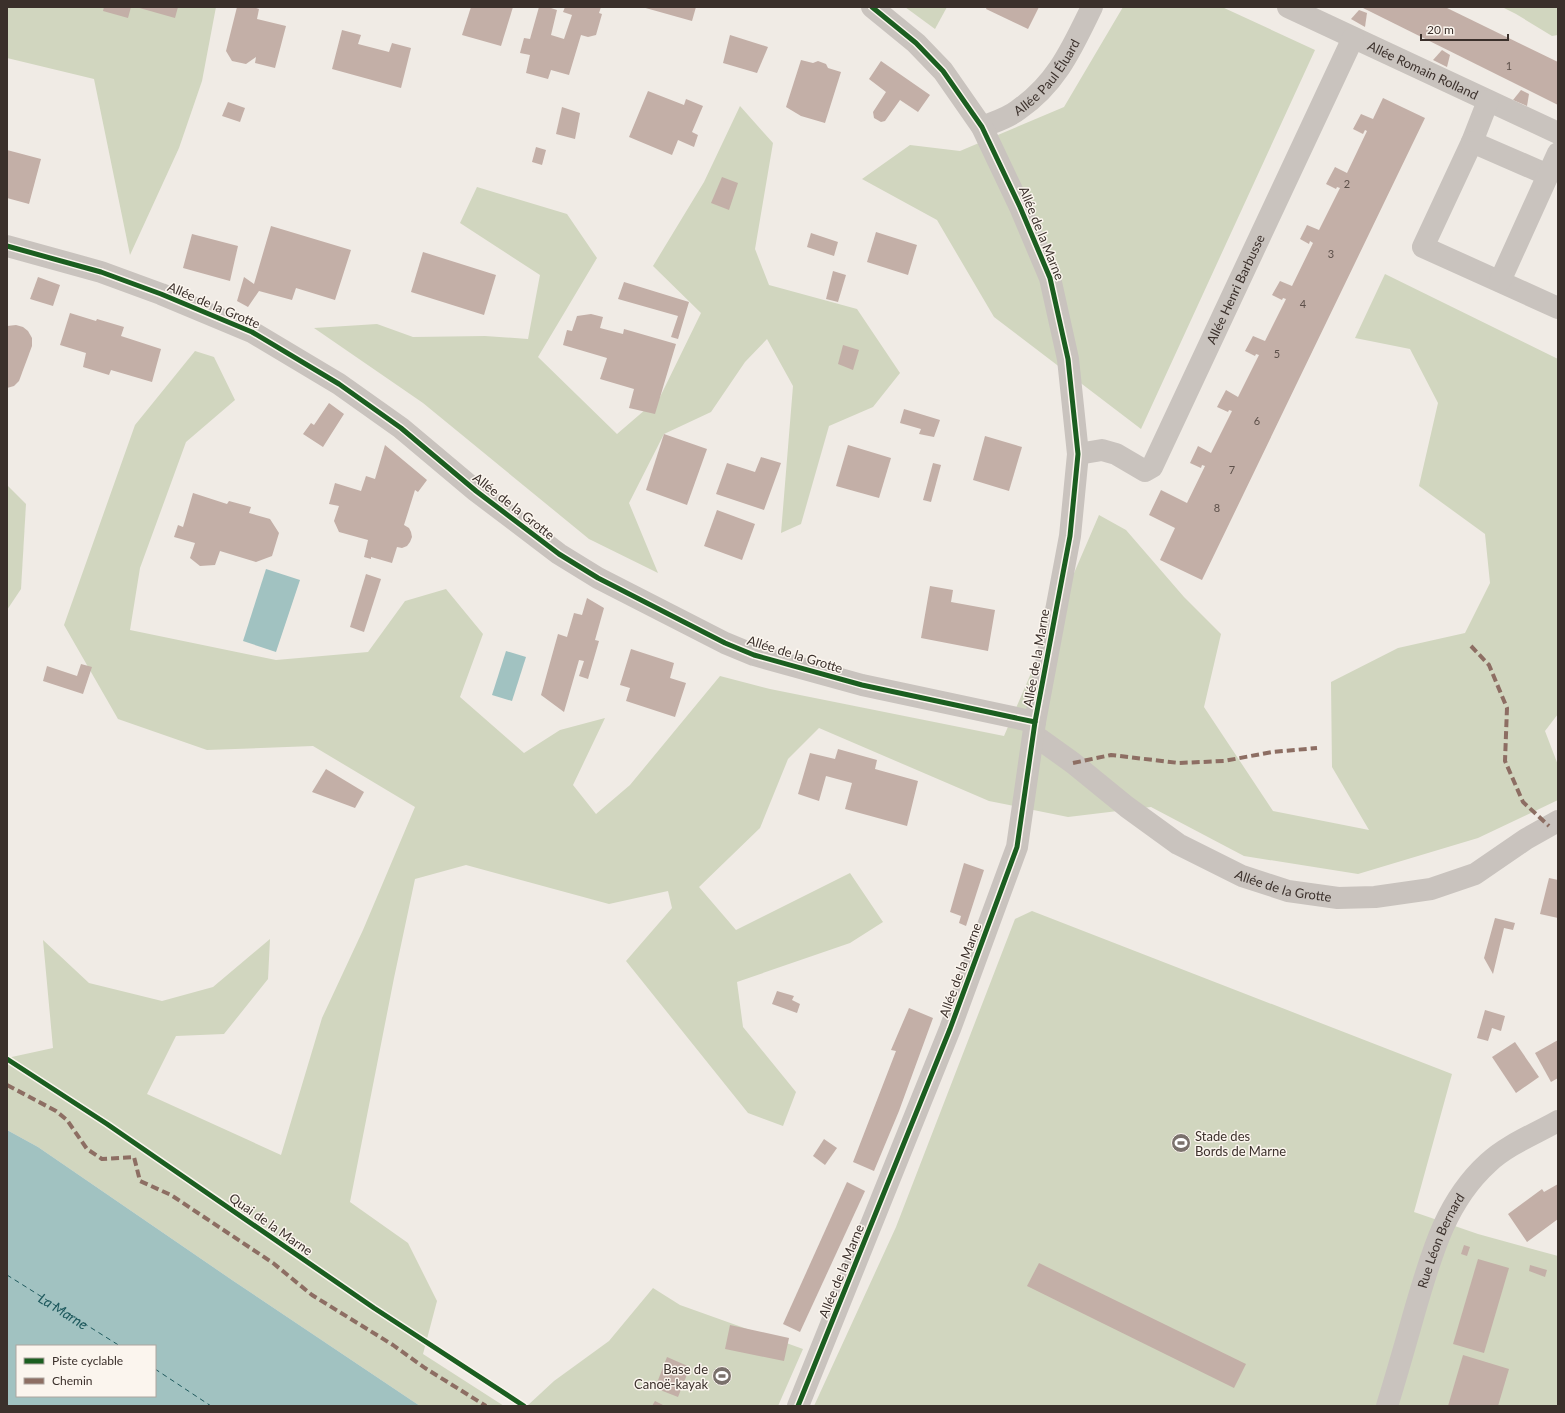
<svg xmlns="http://www.w3.org/2000/svg" width="1565" height="1413" viewBox="0 0 1565 1413" font-family="Lato,sans-serif">
	<style>
		.green { fill: #d1d6bf }
		.water { fill: #a1c2c1; fill-rule: evenodd }
		.lines { fill: none; stroke-linecap: round; stroke-linejoin: round }
		.ferry { stroke: #1f5a5e; stroke-width: 1; stroke-dasharray: 5 4; stroke-linecap: butt }
		.building { fill: #c3afa7 }
		.minor { stroke: #c9c3be; stroke-width: 22 }
		.quiet { stroke: #8d6e63; stroke-width: 4; stroke-dasharray: 8 4; stroke-linecap: butt }
		.cycleway-casing { stroke: #fbf5ee; stroke-width: 8 }
		.cycleway { stroke: #1b5e20; stroke-width: 5 }
		.labels { text-anchor: middle; dominant-baseline: central; stroke-width: 3; stroke-linejoin: round; paint-order: stroke }
		.number-label { font-size: 11px; fill: #5d504a }
		.street-label { font-size: 13px; fill: #3b302b; stroke: #fbf5ee }
		.poi-label { font-size: 13px; fill: #3b302b; stroke: #fbf5ee; text-anchor: start }
		.water-label { font-size: 14px; font-style: italic; fill: #1f5a5e; stroke: #fbf5ee }
	</style>
	<rect width="100%" height="100%" fill="#f0ebe5"/>
	<g class="green">
		<path d="M7,7H216L202,81L179,148L130,255L94,79L7,58Z"/>
		<path d="M905,7H947L935,29Z"/>
		<path d="M1123,7H1222L1315,50L1141,429L994,317L937,220L862,179L910,145L960,151L1064,107Z"/>
		<path d="M1502,7H1558V35L1552,36L1516,14Z"/>
		<path d="M740,106L773,143L755,249L769,285L857,309L900,373L873,407L829,426L801,524L781,533L793,386L767,339L745,362L711,412L664,434L629,503L658,573L589,539L423,403L314,328L377,324L413,337L485,336L528,339L540,275L460,223L477,187L567,214L597,258L538,357L617,434L660,397L701,313L653,266L704,182Z"/>
		<path d="M1385,274L1558,359V714L1545,731L1558,765V800L1478,838L1358,874L1244,856L1151,807L1068,817L989,801L819,728L788,759L760,828L699,887L736,930L850,873L883,922L850,943L737,982L743,1027L796,1092L783,1126L748,1113L626,961L672,908L668,891L609,904L466,865L415,879L394,978L350,1202L408,1243L437,1301L423,1354L504,1406H420L232,1280L38,1147L7,1130V1058L53,1048L43,940L89,983L162,1001L213,987L270,939L268,979L224,1034L176,1036L147,1094L281,1155L322,1018L363,930L415,807L313,746L207,750L118,719L64,625L135,425L195,351L214,357L235,400L186,442L140,568L130,630L276,660L368,652L405,601L446,589L483,634L460,697L524,753L560,730L605,718L573,785L596,814L630,785L720,676L770,689L1004,736L1099,515L1126,530L1184,597L1221,634L1204,707L1273,811L1369,830L1332,767L1331,682L1398,648L1465,633L1490,583L1485,534L1419,486L1438,403L1410,349L1355,338Z"/>
		<path d="M7,485L26,504L21,589L7,610Z"/>
		<path d="M1032,911L1452,1074L1414,1212L1478,1234L1558,1256V1406H814L896,1227L1015,919Z"/>
		<path d="M653,1288L680,1305L803,1349L778,1406H527L554,1381L609,1341Z"/>
	</g>
	<g class="water">
		<path d="M266,569L300,580L276,652L243,641Z"/>
		<path d="M506,651L526,657L512,701L492,695Z"/>
		<path d="M7,1130L38,1147L232,1280L420,1406H7ZM17,1346H155V1396H17Z"/>
	</g>
	<g class="lines">
		<g class="ferry">
			<path id="s1" d="M7,1275L120,1346"/>
			<path d="M155,1369L211,1406"/>
		</g>
	</g>
	<g class="building">
		<path d="M104,7H131L128,18L103,11Z"/>
		<path d="M136,7H178L175,18Z"/>
		<path d="M237,7H253L259,9L257,19L286,26L275,68L255,63L256,57L246,64L232,61L226,51Z"/>
		<path d="M471,7H513L501,46L462,35Z"/>
		<path d="M539,7H548L557,10L551,35L564,39L572,15L563,12L565,7H601L599,13L602,14L596,35L588,37L581,35L569,75L551,70L548,79L526,73L530,55L520,53L524,38L530,39Z"/>
		<path d="M642,7H696L692,21Z"/>
		<path d="M987,7H1039L1028,29L986,9Z"/>
		<path d="M1361,7H1445L1558,62V105Z"/>
		<path d="M1359,10L1367,13L1365,27L1351,19Z"/>
		<path d="M342,30L361,35L358,44L389,52L392,43L411,48L401,88L332,69Z"/>
		<path d="M730,35L768,47L757,73L723,63Z"/>
		<path d="M1442,50L1450,55L1447,67L1433,60Z"/>
		<path d="M801,60L813,63L818,61L826,64L828,68L841,72L825,123L801,116L786,107Z"/>
		<path d="M881,61L930,95L918,112L900,100L885,121L881,122L874,118L873,112L886,92L869,79Z"/>
		<path d="M1521,90L1529,94L1527,106L1513,100Z"/>
		<path d="M648,91L684,105L686,99L703,106L692,132L698,135L694,147L678,140L672,155L629,137Z"/>
		<path d="M1383,98L1425,118L1202,580L1160,560L1175,528L1149,515L1161,490L1187,503L1205,466L1202,465L1201,468L1190,463L1198,446L1211,453L1232,411L1229,410L1228,412L1217,407L1226,390L1238,397L1259,355L1256,354L1255,356L1245,351L1253,336L1265,341L1286,299L1283,298L1282,300L1272,295L1280,281L1292,286L1313,243L1310,241L1309,244L1300,239L1307,225L1319,230L1340,188L1337,187L1336,189L1326,184L1335,167L1347,173L1367,131L1365,130L1363,134L1353,129L1361,114L1373,119Z"/>
		<path d="M228,102L245,108L240,122L222,116Z"/>
		<path d="M562,107L580,113L575,139L556,134Z"/>
		<path d="M536,147L546,150L542,165L532,162Z"/>
		<path d="M7,150L41,159L29,204L7,198Z"/>
		<path d="M722,177L738,183L729,210L711,203Z"/>
		<path d="M271,226L351,250L335,300L296,288L292,300L259,291L248,307L237,301L244,277L254,284Z"/>
		<path d="M876,232L917,245L908,275L867,262Z"/>
		<path d="M811,233L838,242L834,256L807,247Z"/>
		<path d="M192,234L238,246L230,281L183,268Z"/>
		<path d="M423,252L496,275L484,315L411,292Z"/>
		<path d="M833,271L846,275L838,302L826,299Z"/>
		<path d="M38,277L60,285L53,306L30,299Z"/>
		<path d="M624,282L689,302L678,339L671,337L678,316L618,299Z"/>
		<path d="M70,313L96,321L97,319L124,327L121,336L161,349L152,382L111,370L109,375L83,367L86,353L60,345Z"/>
		<path d="M591,314L603,317L600,328L623,334L624,329L676,344L655,414L629,408L634,389L600,379L607,358L563,345L567,330L572,331L577,316Z"/>
		<path d="M16,325L23,327L28,331L32,338V346L19,381L14,386L7,388V326Z"/>
		<path d="M843,345L859,350L853,370L838,364Z"/>
		<path d="M329,403L344,414L323,447L303,434L311,423L314,425Z"/>
		<path d="M904,409L940,420L934,437L919,434L921,429L900,423Z"/>
		<path d="M664,434L707,449L687,505L646,490Z"/>
		<path d="M985,436L1022,447L1009,491L973,480Z"/>
		<path d="M385,445L427,480L418,492L415,490L404,525L409,528L411,532L412,537L410,542L407,546L402,548L397,547L392,563L371,557V559L364,557L368,540L339,532L334,521L339,506L329,504L335,483L361,491L366,476L375,479Z"/>
		<path d="M848,445L891,458L879,498L836,486Z"/>
		<path d="M761,457L781,463L764,510L716,494L727,463L755,472Z"/>
		<path d="M933,463L941,465L931,502L923,500Z"/>
		<path d="M193,493L227,504L229,501L251,507L249,513L270,519L279,533L272,556L256,562L220,551L215,565L200,566L190,558L195,543L174,537L178,525L183,527Z"/>
		<path d="M717,510L755,524L742,560L704,546Z"/>
		<path d="M366,574L381,579L364,632L350,627Z"/>
		<path d="M930,586L953,590L951,602L995,610L988,651L921,638Z"/>
		<path d="M587,598L604,608L595,640L599,641L588,679L579,676L584,661L579,660L564,712L541,695L558,634L567,637L574,613L582,615Z"/>
		<path d="M631,649L674,663L670,678L686,683L675,717L626,701L630,688L620,685Z"/>
		<path d="M81,664L92,667L83,694L43,681L47,666L77,676Z"/>
		<path d="M838,749L877,760L875,769L918,781L907,826L845,809L852,783L826,776L819,801L798,794L810,753L835,759Z"/>
		<path d="M326,769L364,792L355,808L312,792Z"/>
		<path d="M964,863L984,870L966,926L959,923L961,916L950,912Z"/>
		<path d="M1549,878L1558,880V918L1540,914Z"/>
		<path d="M1495,918L1515,923L1513,930L1504,928L1493,974L1484,958Z"/>
		<path d="M777,991L794,996L792,1000L800,1004L797,1013L772,1004Z"/>
		<path d="M909,1008L933,1018L899,1111L874,1171L853,1162L896,1051L891,1050Z"/>
		<path d="M1485,1010L1505,1016L1501,1031L1492,1028L1488,1041L1477,1038Z"/>
		<path d="M1558,1040V1078L1551,1082L1535,1053Z"/>
		<path d="M1515,1042L1539,1077L1516,1093L1492,1057Z"/>
		<path d="M824,1139L837,1148L825,1165L813,1156Z"/>
		<path d="M847,1182L865,1191L800,1332L783,1324Z"/>
		<path d="M1558,1184V1219L1527,1242L1508,1214L1542,1189L1544,1192Z"/>
		<path d="M1464,1245L1470,1247L1467,1256L1461,1254Z"/>
		<path d="M1478,1259L1509,1268L1484,1353L1453,1344Z"/>
		<path d="M1039,1263L1246,1364L1234,1388L1027,1286Z"/>
		<path d="M1530,1265L1547,1270L1545,1277L1529,1271Z"/>
		<path d="M730,1325L789,1338L784,1361L725,1349Z"/>
		<path d="M1463,1355L1509,1369L1498,1406H1448Z"/>
		<path d="M667,1357L690,1367L678,1397L655,1388Z"/>
		<path d="M655,1401L665,1406H652Z"/>
	</g>
	<g class="lines">
		<g class="minor">
			<path id="s2" d="M1288,7L1558,133"/>
			<path d="M1488,101L1472,142L1423,247L1558,308"/>
			<path id="s3" d="M982,127C994,122 1008,118 1018,110C1057,83 1072,48 1092,7"/>
			<path d="M1472,142L1548,175"/>
			<path d="M7,246L101,272L161,294L252,332L339,384L401,428L476,491L559,554L598,578L725,643L754,655L862,685L1035,722"/>
			<path d="M1500,281L1558,153"/>
			<path id="s4" d="M1078,454L1102,450L1116,454L1145,471L1152,467L1353,38"/>
			<path id="s5" d="M1034,735L1073,763L1127,807L1178,844L1242,876L1288,891L1338,898L1375,897L1431,889L1475,874L1526,839L1558,821"/>
			<path d="M798,1406L950,1029L1017,847L1035,722L1070,536L1078,454L1068,359L1050,278L1020,207L982,127L943,71L916,43L872,7"/>
			<path id="s6" d="M1387,1406C1397,1374 1406,1342 1415,1310C1431,1256 1445,1202 1488,1163C1507,1145 1535,1134 1558,1121"/>
		</g>
		<g class="quiet">
			<path d="M1471,646L1489,665L1507,708L1505,761L1523,802L1549,826"/>
			<path d="M1073,763L1111,755L1179,763L1224,761L1272,752L1317,748"/>
			<path d="M7,1085L56,1111L67,1120L87,1149L102,1159L134,1157L140,1181L171,1195L273,1263L312,1295L393,1345L425,1368L486,1406"/>
		</g>
		<g class="cycleway-casing">
			<g id="cycleway">
				<path d="M7,246L101,272L161,294L252,332L339,384L401,428L476,491L559,554L598,578L725,643L754,655L862,685L1035,722"/>
				<path d="M7,1059L107,1124L374,1308L524,1406"/>
				<path d="M798,1406L950,1029L1017,847L1035,722L1070,536L1078,454L1068,359L1050,278L1020,207L982,127L943,71L916,43L872,7"/>
			</g>
		</g>
		<use href="#cycleway" class="cycleway"/>
	</g>
	<defs>
		<g id="stadium-disc" transform="scale(1)"><circle r="9.5" fill="#7a716c" stroke="#fbf5ee"/><path d="M0-5a6.5 5 0 1 0 0 10a6.5 5 0 1 0 0-10ZM-3.5-1.8h7v3.6h-7Z" fill="#fff"/></g>
	</defs>
	<g fill-rule="evenodd">
		<use href="#stadium-disc" x="1181" y="1143"/>
		<use href="#stadium-disc" x="722" y="1376"/>
	</g>
	<g class="labels">
		<g class="number-label">
			<text x="1509" y="65">1</text>
			<text x="1347" y="183">2</text>
			<text x="1331" y="253">3</text>
			<text x="1303" y="303">4</text>
			<text x="1277" y="353">5</text>
			<text x="1257" y="420">6</text>
			<text x="1232" y="469">7</text>
			<text x="1217" y="507">8</text>
		</g>
		<g class="street-label">
			<text stroke="none"><textPath href="#s2" startOffset="149">Allée Romain Rolland</textPath></text>
			<text stroke="none"><textPath href="#s3" startOffset="84">Allée Paul Éluard</textPath></text>
			<text transform="translate(1042 233) rotate(68)">Allée de la Marne</text>
			<text stroke="none"><textPath href="#s4" startOffset="277">Allée Henri Barbusse</textPath></text>
			<text transform="translate(214 305) rotate(23)">Allée de la Grotte</text>
			<text transform="translate(514 506) rotate(38)">Allée de la Grotte</text>
			<text transform="translate(795 654) rotate(17)">Allée de la Grotte</text>
			<text transform="translate(1036 658) rotate(-80)">Allée de la Marne</text>
			<text stroke="none"><textPath href="#s5" startOffset="295">Allée de la Grotte</textPath></text>
			<text transform="translate(960 970) rotate(-70)">Allée de la Marne</text>
			<text transform="translate(271 1224) rotate(35)">Quai de la Marne</text>
			<text stroke="none"><textPath href="#s6" startOffset="174">Rue Léon Bernard</textPath></text>
			<text transform="translate(841 1271) rotate(-68)">Allée de la Marne</text>
		</g>
		<g class="poi-label">
			<text x="1195" y="1136">Stade des<tspan x="1195" dy="15">Bords de Marne</tspan></text>
			<text x="708" y="1369" text-anchor="end">Base de<tspan x="708" dy="15">Canoë-kayak</tspan></text>
		</g>
		<g class="water-label">
			<text stroke="none"><textPath href="#s1" startOffset="67">La Marne</textPath></text>
		</g>
	</g>
	<rect width="1565" height="1413" fill="none" stroke="#3b302b" stroke-width="16"/>
	<rect x="16" y="1345" width="140" height="52" fill="#fbf5ee" stroke="#aea6a0"/>
	<rect x="24" y="1358" width="20" height="6" fill="#1b5e20" stroke="#aea6a0"/>
	<text x="52" y="1365" font-size="12" fill="#3b302b">Piste cyclable</text>
	<rect x="24" y="1378" width="20" height="6" fill="#8d6e63" stroke="#aea6a0"/>
	<text x="52" y="1385" font-size="12" fill="#3b302b">Chemin</text>
	<path d="M1421 34v6h87v-6" fill="none" stroke="#3b302b" stroke-width="2"/>
	<text x="1427" y="34" font-size="12" fill="#3b302b" stroke="#fbf5ee" stroke-width="3" paint-order="stroke">20 m</text>
</svg>
